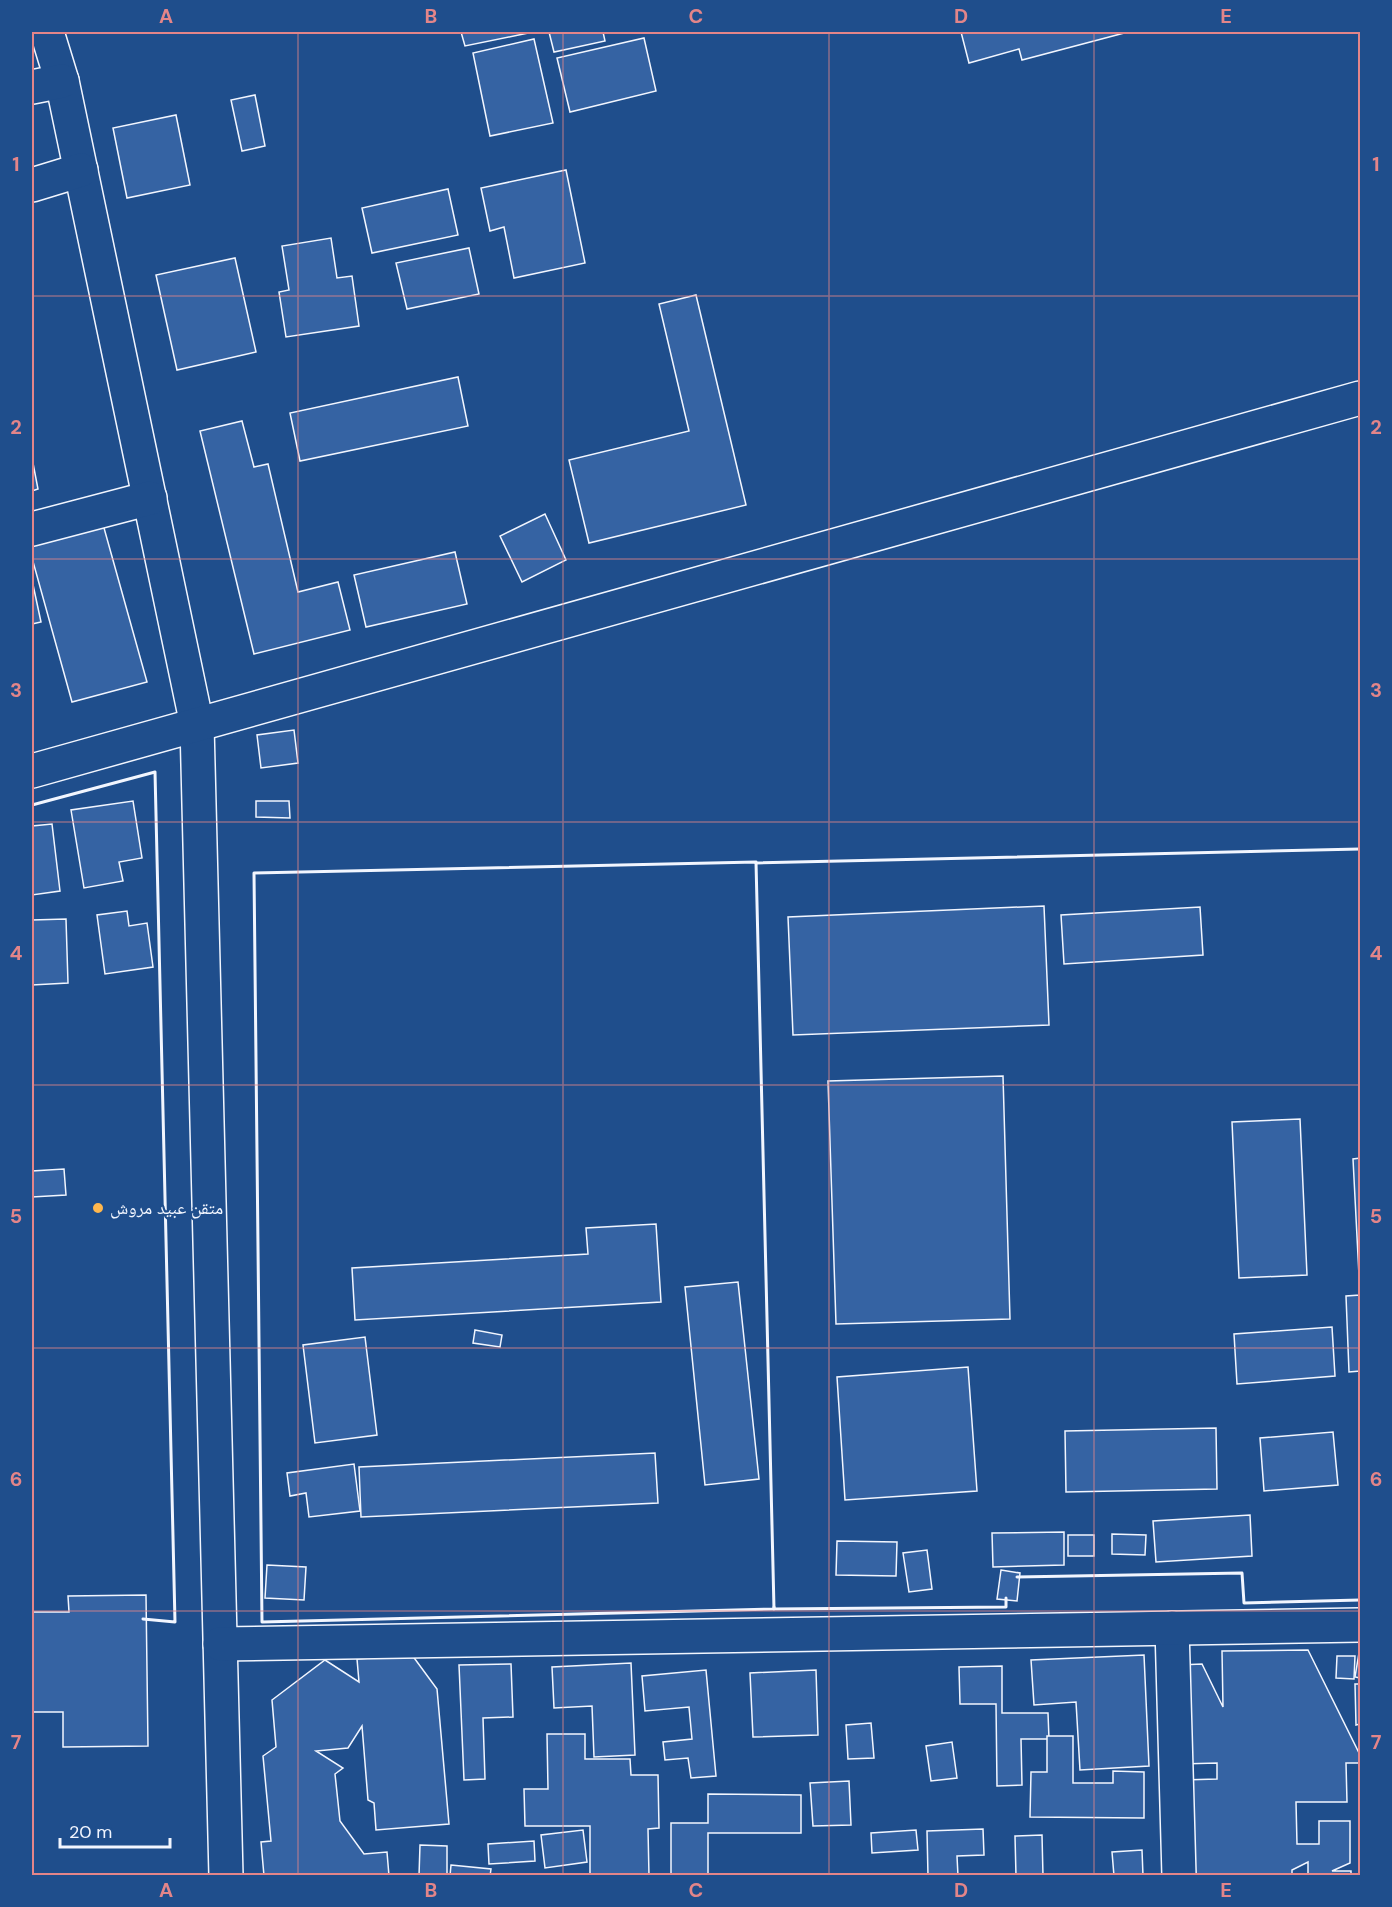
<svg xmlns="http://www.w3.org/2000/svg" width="1392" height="1907" viewBox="0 0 1392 1907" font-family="'DM Sans','Noto Naskh Arabic',sans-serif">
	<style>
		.building { fill: #3563a3; stroke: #f2f6ff; stroke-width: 1.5 }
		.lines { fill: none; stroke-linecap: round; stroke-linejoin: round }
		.minor-casing { stroke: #f2f6ff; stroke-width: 36 }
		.minor { stroke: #1f4e8c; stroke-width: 33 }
		.wall { stroke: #f2f6ff; stroke-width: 3 }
		.grid { fill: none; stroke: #e38589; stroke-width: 1.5; stroke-opacity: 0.55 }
		.poi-dot { fill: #ffb74d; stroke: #1f4e8c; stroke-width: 2 }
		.labels { text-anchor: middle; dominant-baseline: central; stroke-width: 4.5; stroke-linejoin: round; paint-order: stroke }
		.poi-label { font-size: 18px; fill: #f2f6ff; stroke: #1f4e8c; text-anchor: start }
		.neatline { fill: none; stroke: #e38589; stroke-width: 2 }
		.grid-label { font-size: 20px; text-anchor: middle; font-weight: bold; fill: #e38589 }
	</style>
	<rect width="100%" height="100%" fill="#1f4e8c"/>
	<g class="building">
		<path d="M461,32H533L465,46Z"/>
		<path d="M549,32H603L605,41L554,52Z"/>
		<path d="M961,32H1128L1022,60L1019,49L969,63Z"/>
		<path d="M644,38L656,91L570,112L557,58Z"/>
		<path d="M534,39L553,123L490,136L473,53Z"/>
		<path d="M255,95L265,146L242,151L231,100Z"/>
		<path d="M176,115L190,185L127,198L113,128Z"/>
		<path d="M566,170L585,263L514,278L504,227L490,231L481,188Z"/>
		<path d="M448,189L458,235L372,253L362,208Z"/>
		<path d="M331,238L337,278L352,276L359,326L286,337L279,292L289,290L282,246Z"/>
		<path d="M469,248L479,294L407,309L396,263Z"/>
		<path d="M235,258L256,352L177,370L156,275Z"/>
		<path d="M696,295L746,505L589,543L569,460L689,431L659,304Z"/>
		<path d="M458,377L468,426L300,461L290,413Z"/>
		<path d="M242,421L254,467L268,464L298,592L338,582L350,630L254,654L200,431Z"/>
		<path d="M32,458L38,489L32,491Z"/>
		<path d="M99,510L147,682L72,702L32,558V529Z"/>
		<path d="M545,514L566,560L522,582L500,536Z"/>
		<path d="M455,552L467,604L366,627L354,575Z"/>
		<path d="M32,580L41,622L32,624Z"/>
		<path d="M294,730L298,763L261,768L257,735Z"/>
		<path d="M133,801L142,858L119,862L123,881L84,888L71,810Z"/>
		<path d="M256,801H289L290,818L256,817Z"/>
		<path d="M52,824L60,891L32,895V826Z"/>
		<path d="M1044,906L1049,1025L793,1035L788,917Z"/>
		<path d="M1200,907L1203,955L1064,964L1061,915Z"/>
		<path d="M127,911L129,926L147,923L153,967L105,974L97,915Z"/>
		<path d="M66,919L68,983L32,985V920Z"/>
		<path d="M1003,1076L1010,1319L836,1324L828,1081Z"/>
		<path d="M1300,1119L1307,1275L1239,1278L1232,1122Z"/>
		<path d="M1360,1158V1371L1349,1372L1346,1296L1360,1295L1353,1159Z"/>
		<path d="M64,1169L66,1195L32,1197V1171Z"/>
		<path d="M656,1224L661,1302L355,1320L352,1268L588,1254L586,1228Z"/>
		<path d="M738,1282L759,1479L705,1485L685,1287Z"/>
		<path d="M1332,1327L1335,1376L1237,1384L1234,1334Z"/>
		<path d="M475,1330L502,1335L500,1347L473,1343Z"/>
		<path d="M365,1337L377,1435L315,1443L303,1345Z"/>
		<path d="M968,1367L977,1491L845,1500L837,1377Z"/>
		<path d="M1216,1428L1217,1489L1066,1492L1065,1431Z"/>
		<path d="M1333,1432L1338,1485L1264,1491L1260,1438Z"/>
		<path d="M655,1453L658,1503L361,1517L359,1467Z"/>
		<path d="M354,1464L360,1511L309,1517L306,1493L290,1496L287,1473Z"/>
		<path d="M1250,1515L1252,1556L1156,1562L1153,1521Z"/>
		<path d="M1064,1532V1565L993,1567L992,1533Z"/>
		<path d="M1112,1534L1146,1535L1145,1555L1112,1554Z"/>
		<rect x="1068" y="1535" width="26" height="21"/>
		<path d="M837,1541L897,1542L896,1576L836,1575Z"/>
		<path d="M927,1550L932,1589L909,1592L903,1553Z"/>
		<path d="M267,1565L306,1567L304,1600L265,1598Z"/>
		<path d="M1001,1570L1020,1573L1017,1601L997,1599Z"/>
		<path d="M146,1595L148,1746L63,1747V1712H32V1612H69L68,1596Z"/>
		<path d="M1308,1650L1360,1755V1763H1346L1347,1802H1296L1297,1844H1319V1821H1350V1863L1332,1871H1351V1876H1308V1862L1292,1870V1876H1176L1182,1780L1217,1779V1763L1181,1764L1179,1665L1202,1664L1223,1707L1222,1651Z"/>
		<path d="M1359,1653H1360V1678L1355,1677Z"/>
		<path d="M412,1655L437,1689L449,1824L376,1830L374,1803L368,1800L362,1726L348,1748L316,1751L343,1768L335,1774L340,1821L364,1854L387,1852L389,1876H264L261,1842L271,1841L263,1756L276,1747L272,1700L325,1660L359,1682L357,1659Z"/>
		<path d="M1144,1655L1149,1766L1080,1770L1076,1702L1034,1705L1031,1660Z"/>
		<path d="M1337,1656H1355L1354,1679L1336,1678Z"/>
		<path d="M631,1663L635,1755L594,1757L592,1706L554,1708L552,1667Z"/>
		<path d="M511,1664L513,1717L483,1718L485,1779L464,1780L459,1665Z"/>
		<path d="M1002,1666V1713H1048L1049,1739H1021L1022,1785L997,1786L996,1704H960L959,1667Z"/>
		<path d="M706,1670L716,1776L691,1778L688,1758L665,1760L663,1742L692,1739L689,1707L645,1711L642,1676Z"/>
		<path d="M816,1670L818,1735L753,1737L750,1673Z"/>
		<path d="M1355,1684H1360V1724L1356,1725Z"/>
		<path d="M871,1723L874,1758L848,1759L846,1725Z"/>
		<path d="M547,1734H585V1759H630L631,1775H658L659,1828L648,1829L649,1876H590V1826H525L524,1789H548Z"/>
		<path d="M1047,1736H1073V1783H1113V1771L1144,1772V1818L1030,1817L1031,1772H1047Z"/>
		<path d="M952,1742L957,1778L931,1781L926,1746Z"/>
		<path d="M849,1781L851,1825L813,1826L810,1783Z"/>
		<path d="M708,1794L801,1795V1833H708V1876H671V1823H708Z"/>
		<path d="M983,1829L984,1855L957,1856L958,1876H928L927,1831Z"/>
		<path d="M583,1830L587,1862L545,1868L541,1835Z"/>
		<path d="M916,1830L918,1850L872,1853L871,1833Z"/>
		<path d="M1042,1835L1043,1876H1016L1015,1836Z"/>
		<path d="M534,1841L535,1861L489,1864L488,1844Z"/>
		<path d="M420,1845L447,1846V1876H419Z"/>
		<path d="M1142,1850L1143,1876H1114L1112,1852Z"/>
		<path d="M451,1865L491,1869L490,1876H450Z"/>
	</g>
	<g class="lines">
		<g class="minor-casing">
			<g id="minor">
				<path d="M47,32L62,81L197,725L226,1876"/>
				<path d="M32,87L62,81"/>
				<path d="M32,185L81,170"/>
				<path d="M32,529L150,498"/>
				<path d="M32,771L1360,398"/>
				<path d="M1172,1628L1179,1876"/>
				<path d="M220,1644L1360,1625"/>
			</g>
		</g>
		<use href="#minor" class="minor"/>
		<g class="wall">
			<path d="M32,805L155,772L175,1622L143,1619"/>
			<path d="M756,862L774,1609L262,1622L254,873Z"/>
			<path d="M756,863L1360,849"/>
			<path d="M1017,1577L1242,1573L1244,1603L1360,1600"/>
			<path d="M774,1607V1609L1006,1607V1598"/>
		</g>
	</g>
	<path class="grid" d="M298,32V1876M563,32V1876M829,32V1876M1094,32V1876M32,296H1360M32,559H1360M32,822H1360M32,1085H1360M32,1348H1360M32,1611H1360"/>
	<circle class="poi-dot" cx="98" cy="1208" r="6"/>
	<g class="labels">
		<g class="poi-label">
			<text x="110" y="1208">متقن عبيد مروش</text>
		</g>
	</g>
	<rect width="1392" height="1907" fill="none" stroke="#1f4e8c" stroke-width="66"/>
	<path d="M60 1838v9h110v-9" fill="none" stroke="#f2f6ff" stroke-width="3"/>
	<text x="69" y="1838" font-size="18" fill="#f2f6ff" stroke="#1f4e8c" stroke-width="4.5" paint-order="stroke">20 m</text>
	<rect x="33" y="33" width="1326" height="1841" class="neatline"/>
	<g class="grid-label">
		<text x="166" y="23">A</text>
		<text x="431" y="23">B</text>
		<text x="696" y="23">C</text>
		<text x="961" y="23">D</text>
		<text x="1226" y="23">E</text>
		<text x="16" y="171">1</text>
		<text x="1376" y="171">1</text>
		<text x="16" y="434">2</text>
		<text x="1376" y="434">2</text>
		<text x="16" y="697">3</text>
		<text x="1376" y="697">3</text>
		<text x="16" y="960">4</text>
		<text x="1376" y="960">4</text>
		<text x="16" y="1223">5</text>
		<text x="1376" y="1223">5</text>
		<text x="16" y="1486">6</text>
		<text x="1376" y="1486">6</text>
		<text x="16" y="1749">7</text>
		<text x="1376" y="1749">7</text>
		<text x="166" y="1897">A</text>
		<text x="431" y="1897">B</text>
		<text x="696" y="1897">C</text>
		<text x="961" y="1897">D</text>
		<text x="1226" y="1897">E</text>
	</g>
</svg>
